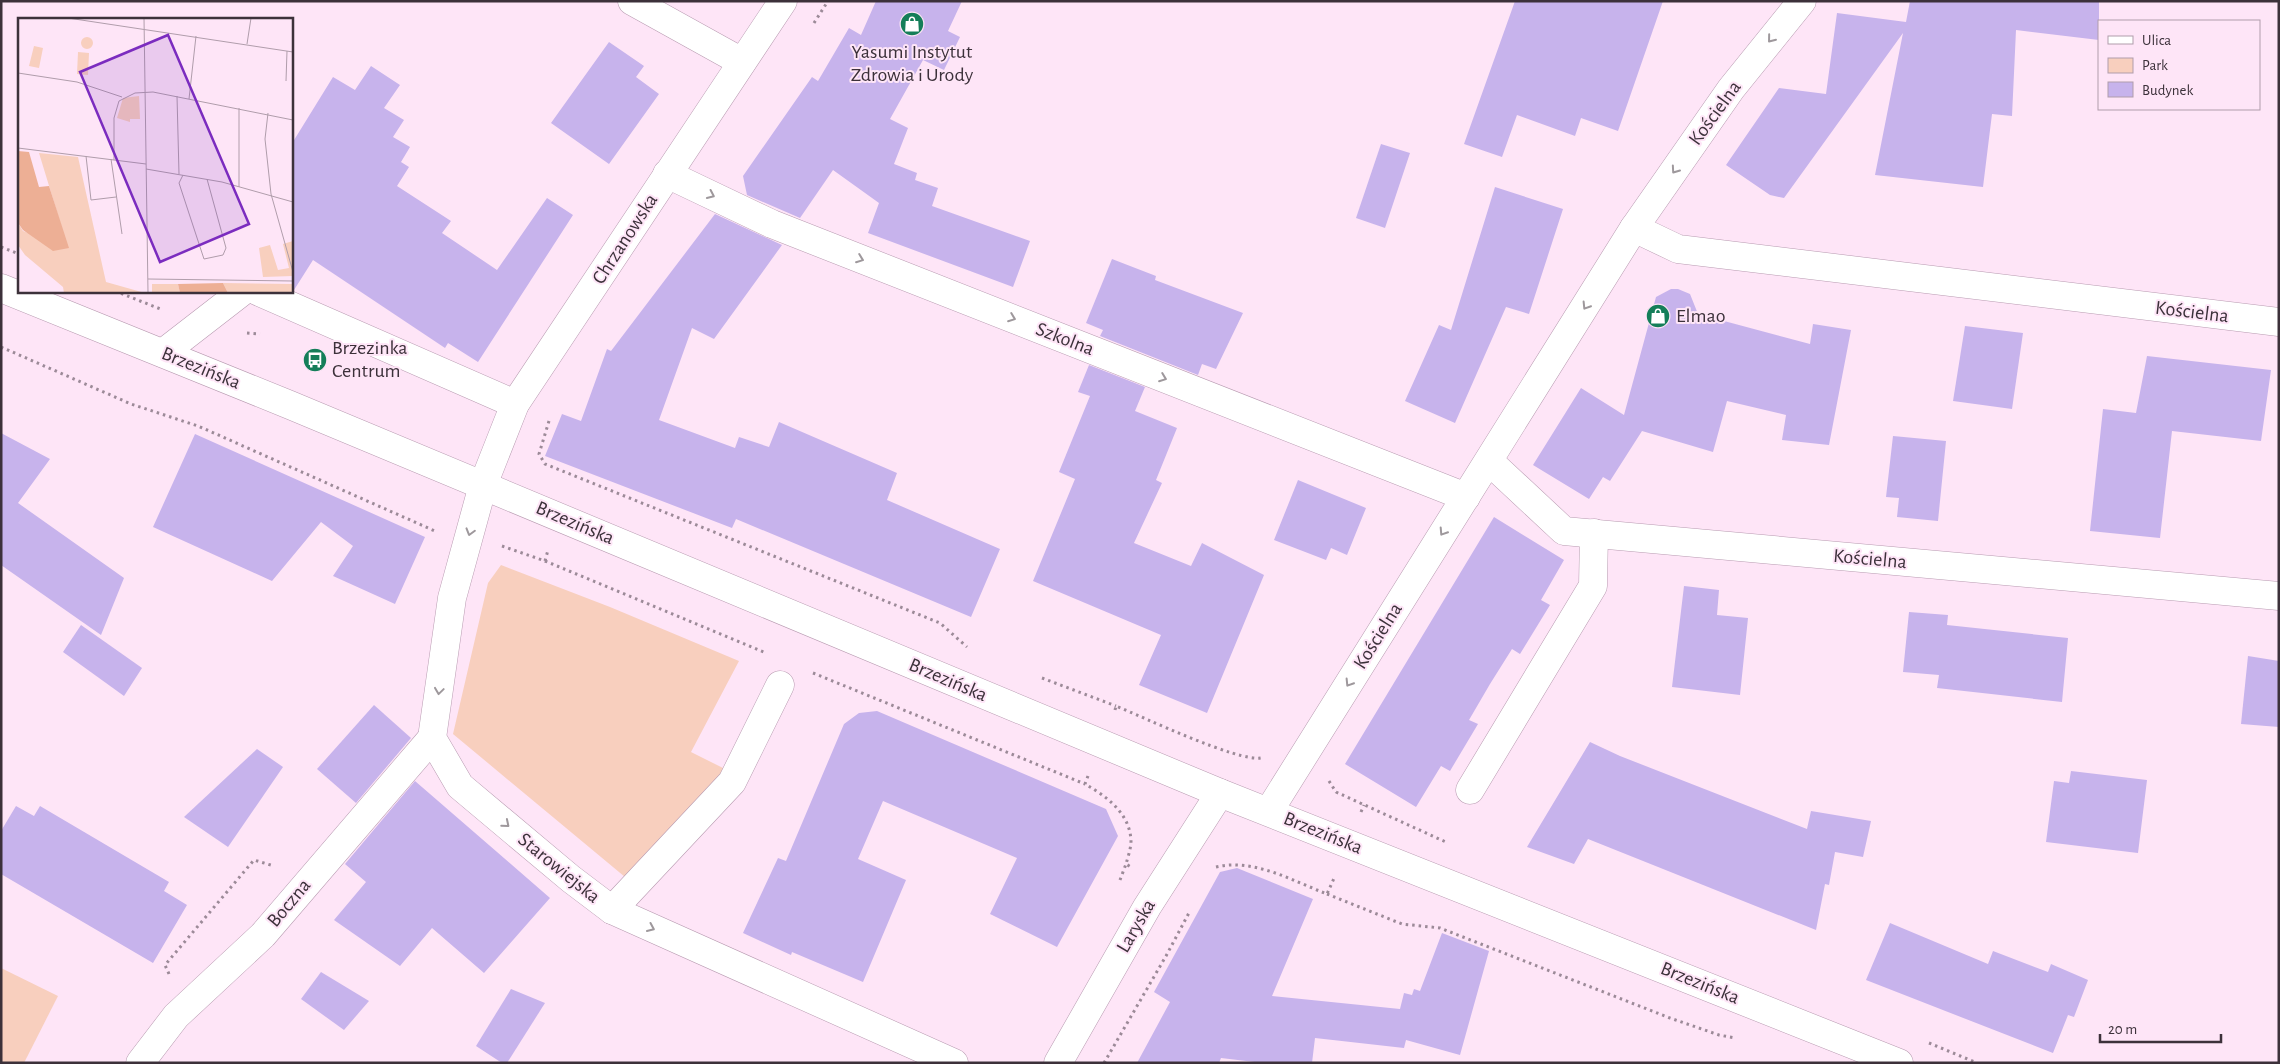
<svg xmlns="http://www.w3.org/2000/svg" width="2280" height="1064" viewBox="0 0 2280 1064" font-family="'Alegreya Sans',sans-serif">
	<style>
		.green { fill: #f8cfbe }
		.building { fill: #c7b3ec }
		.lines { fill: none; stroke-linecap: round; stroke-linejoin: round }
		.minor-casing { stroke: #b89bb1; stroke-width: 29 }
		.major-casing { stroke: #b89bb1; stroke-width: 29 }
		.path { stroke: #9c8a98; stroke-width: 3; stroke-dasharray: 2.5 4; stroke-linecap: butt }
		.minor { stroke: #fff; stroke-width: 28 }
		.major { stroke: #fff; stroke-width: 28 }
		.oneway { stroke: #9e989c }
		.labels { text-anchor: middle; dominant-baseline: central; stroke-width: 4; stroke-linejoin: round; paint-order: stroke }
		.poi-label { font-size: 20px; fill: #3c313a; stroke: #fee5f7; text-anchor: start }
		.street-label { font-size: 20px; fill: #3c313a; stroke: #fee5f7 }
		.inset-road { fill: none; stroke: #b09dab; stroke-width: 1 }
		.view { fill: #7b2cbf; fill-opacity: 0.15; stroke: #7b2cbf; stroke-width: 2.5 }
		.inset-edge { fill: none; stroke: #3c313a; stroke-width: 2.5 }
	</style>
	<rect width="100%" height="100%" fill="#fee5f7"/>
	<g class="green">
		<path d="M501,565L610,607L739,661L691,752L727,770L625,877L453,734L488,583Z"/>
		<path d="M1,968L58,996L24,1063H1Z"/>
	</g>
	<g class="building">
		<path d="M876,1H962L948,31L960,37L944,70L923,60L890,119L908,128L894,164L917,173L915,180L938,188L932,206L1030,241L1013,287L868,233L879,203L833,170L800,218L747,195L743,176L812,77L818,81L849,28L861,35Z"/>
		<path d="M1515,1H1663L1618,131L1581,118L1575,136L1517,115L1502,157L1464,144Z"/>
		<path d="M1910,1H2099V40L2016,30L2012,116L1992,114L1983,187L1875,175L1903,33L1784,198L1770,195L1726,165L1779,88L1826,94L1837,13L1906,22Z"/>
		<path d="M609,42L644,66L636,77L659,94L609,164L551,123Z"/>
		<path d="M371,66L400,85L384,108L404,120L393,137L410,147L401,162L409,167L397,186L451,221L442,233L497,270L547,198L573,215L478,362L448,343L445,348L313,260L294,290L291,289V145L333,77L355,90Z"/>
		<path d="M1381,144L1410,153L1385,228L1356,218Z"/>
		<path d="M1495,187L1563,209L1529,314L1506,307L1455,423L1405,401L1439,325L1451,330Z"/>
		<path d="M715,214L782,245L714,339L692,328L659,420L735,448L739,437L769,447L779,422L897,473L887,500L1000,549L971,617L736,519L732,528L545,456L562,414L581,421L607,349L611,351Z"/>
		<path d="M1112,259L1156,276L1155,280L1243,313L1216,369L1202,364L1198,375L1100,336L1103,330L1086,323Z"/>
		<path d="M1671,289H1678L1690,294L1698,314L1810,344L1813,324L1851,330L1829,445L1782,440L1786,415L1727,401L1713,452L1642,431L1610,481L1603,477L1589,499L1533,465L1581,388L1624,415L1656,297Z"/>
		<path d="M1965,326L2023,333L2012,409L1953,401Z"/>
		<path d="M2147,356L2271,370L2261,441L2172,431L2160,538L2090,531L2103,409L2136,413Z"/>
		<path d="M1089,365L1145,387L1135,411L1177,428L1156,480L1162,483L1134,543L1191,566L1202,543L1264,575L1207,713L1139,685L1161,635L1033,581L1075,479L1059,472L1090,396L1078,392Z"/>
		<path d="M1,433L50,459L18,503L124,578L101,635L1,565Z"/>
		<path d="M195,434L425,537L395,604L333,576L353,546L321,522L272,581L153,527Z"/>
		<path d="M1893,436L1946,441L1938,521L1897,517L1899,498L1886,497Z"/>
		<path d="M1298,480L1366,508L1347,555L1331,548L1326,560L1274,540Z"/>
		<path d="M1494,517L1564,560L1541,600L1550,605L1520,654L1512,649L1490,684L1469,720L1478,724L1450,771L1441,766L1416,807L1345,764Z"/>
		<path d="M1684,586L1719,590L1717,615L1748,618L1740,695L1672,687Z"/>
		<path d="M1909,612L1948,615L1947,625L2068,638L2062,702L1937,688L1939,675L1903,672Z"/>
		<path d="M81,625L142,668L124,696L63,652Z"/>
		<path d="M2248,656L2279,661V727L2241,724Z"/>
		<path d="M374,705L411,738L356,803L317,769Z"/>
		<path d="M877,711L1106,809L1118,836L1057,947L990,914L1017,858L883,801L858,859L906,880L863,982L792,952L791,955L743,933L778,858L786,861L844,724L859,713Z"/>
		<path d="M1590,742L1620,756L1807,829L1811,811L1871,821L1863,857L1835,852L1829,885L1825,884L1816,930L1588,839L1574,864L1527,847Z"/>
		<path d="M257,749L283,767L228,847L184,817Z"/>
		<path d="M2071,771L2147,780L2138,853L2046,842L2054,781L2069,783Z"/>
		<path d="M415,781L550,898L484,973L432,928L400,966L334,920L366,882L345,864Z"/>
		<path d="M16,806L34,816L40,806L169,882L164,891L187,905L153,963L1,874V831Z"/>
		<path d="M1237,868L1313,899L1272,996L1400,1009L1404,993L1412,995L1414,989L1420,991L1442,933L1489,951L1460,1055L1406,1040L1404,1048L1315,1038L1312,1063H1263L1221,1058L1219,1063H1137L1170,1002L1154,992L1220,872Z"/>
		<path d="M1890,923L1988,964L1993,951L2048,972L2051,964L2088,980L2074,1017L2068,1015L2053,1053L1866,980Z"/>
		<path d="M321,972L369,1001L344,1030L301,999Z"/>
		<path d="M511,989L545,1003L507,1063H502L476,1046Z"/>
	</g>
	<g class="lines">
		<g class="minor-casing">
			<g id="minor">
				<path d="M632,1L742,62"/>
				<path d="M783,1L515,404L483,485L452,598L432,738L460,786L571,879L612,910L954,1063"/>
				<path d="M667,174L772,224L1466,497"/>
				<path d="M1634,228L1678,249L2279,322"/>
				<path d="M257,291L515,404"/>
				<path d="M163,353L243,291"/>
				<path d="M1489,461L1564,531L2279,596"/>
				<path d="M1470,790L1593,586L1594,533"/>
				<path d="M1269,811L1634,228L1731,89L1802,1"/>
				<path d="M612,910L732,782L780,685"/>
				<path d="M140,1063L176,1016L263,935L432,738"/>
				<path d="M1058,1063L1147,907L1220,793"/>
			</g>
		</g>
		<g class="major-casing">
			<path id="major" d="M1,288L290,405L1220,793L1899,1063"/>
		</g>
		<g class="path">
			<path d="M814,23L828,1"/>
			<path d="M1,247L19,254"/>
			<path d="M115,291L163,310"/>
			<path d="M247,333L260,334"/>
			<path d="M1,347L131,404L198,426L435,531"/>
			<path d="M549,421L539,454L545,464L940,623L967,647"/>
			<path d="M502,546L545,561L548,550"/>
			<path d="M545,561L766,653"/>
			<path d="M813,673L1085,784"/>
			<path d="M1042,678L1116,706"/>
			<path d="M1115,710L1116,706C1143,717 1238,762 1261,758"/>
			<path d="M1088,776L1085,784C1106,796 1130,813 1131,841C1131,848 1128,857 1126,864L1131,867"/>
			<path d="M1329,781L1336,792L1448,843"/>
			<path d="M1361,812L1364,805"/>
			<path d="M1216,867C1254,858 1293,881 1327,894L1335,876"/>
			<path d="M1120,880L1126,864"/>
			<path d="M1327,894L1402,924L1440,928L1670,1018L1719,1035L1735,1038"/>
			<path d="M169,974L165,965L254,860L274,866"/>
			<path d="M1929,1043L1977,1063"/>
			<path d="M1104,1063L1166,956L1190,911"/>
		</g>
		<use href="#minor" class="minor"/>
		<use href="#major" class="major"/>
	</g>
	<defs><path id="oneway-chevron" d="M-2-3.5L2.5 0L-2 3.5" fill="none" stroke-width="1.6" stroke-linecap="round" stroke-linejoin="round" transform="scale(1.25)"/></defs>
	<g class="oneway">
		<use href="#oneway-chevron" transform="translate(1771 39) rotate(129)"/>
		<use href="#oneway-chevron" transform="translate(1675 170) rotate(125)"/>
		<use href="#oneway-chevron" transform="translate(711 195) rotate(25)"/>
		<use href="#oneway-chevron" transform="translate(860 259) rotate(21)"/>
		<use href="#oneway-chevron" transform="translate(1586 306) rotate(122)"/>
		<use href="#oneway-chevron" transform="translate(1012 318) rotate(21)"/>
		<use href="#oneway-chevron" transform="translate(1163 378) rotate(21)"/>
		<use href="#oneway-chevron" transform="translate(470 532) rotate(106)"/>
		<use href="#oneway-chevron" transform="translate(1443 532) rotate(123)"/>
		<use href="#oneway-chevron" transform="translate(1349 683) rotate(122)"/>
		<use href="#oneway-chevron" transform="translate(439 691) rotate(98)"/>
		<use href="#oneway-chevron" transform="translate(506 824) rotate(40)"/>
		<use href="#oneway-chevron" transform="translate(651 928) rotate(24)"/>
	</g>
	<defs>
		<g id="shop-disc" transform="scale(1.25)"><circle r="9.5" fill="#147e59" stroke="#fee5f7"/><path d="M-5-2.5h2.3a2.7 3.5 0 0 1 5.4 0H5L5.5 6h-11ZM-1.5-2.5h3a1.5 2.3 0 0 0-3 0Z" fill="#fff"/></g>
		<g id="bus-disc" transform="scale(1.25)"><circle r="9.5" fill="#147e59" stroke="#fee5f7"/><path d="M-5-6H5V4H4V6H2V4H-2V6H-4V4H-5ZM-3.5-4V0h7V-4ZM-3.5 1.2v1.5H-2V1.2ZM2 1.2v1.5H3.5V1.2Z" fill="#fff"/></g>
	</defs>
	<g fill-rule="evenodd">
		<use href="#shop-disc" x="912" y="24"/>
		<use href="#shop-disc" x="1658" y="316"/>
		<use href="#bus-disc" x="315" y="360"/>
	</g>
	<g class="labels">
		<g class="poi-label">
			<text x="912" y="52" text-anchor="middle">Yasumi Instytut<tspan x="912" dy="23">Zdrowia i Urody</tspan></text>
			<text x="1676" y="316">Elmao</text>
			<text x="332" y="348">Brzezinka<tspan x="332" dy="23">Centrum</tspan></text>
		</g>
		<g class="street-label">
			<text transform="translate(1715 113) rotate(-54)">Kościelna</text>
			<text transform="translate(625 239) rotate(-57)">Chrzanowska</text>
			<text transform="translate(2192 312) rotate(7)">Kościelna</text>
			<text transform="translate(1065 339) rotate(21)">Szkolna</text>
			<text transform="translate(201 368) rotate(22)">Brzezińska</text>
			<text transform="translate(575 523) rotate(23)">Brzezińska</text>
			<text transform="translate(1870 559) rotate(5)">Kościelna</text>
			<text transform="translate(1378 636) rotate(-58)">Kościelna</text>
			<text transform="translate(948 680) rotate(23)">Brzezińska</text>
			<text transform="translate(1323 833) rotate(22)">Brzezińska</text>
			<text transform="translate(559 868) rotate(39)">Starowiejska</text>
			<text transform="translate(289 903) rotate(-50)">Boczna</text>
			<text transform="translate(1136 926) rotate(-60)">Laryska</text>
			<text transform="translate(1700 983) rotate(22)">Brzezińska</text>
		</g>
	</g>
	<g transform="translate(18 18)">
		<rect width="275" height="275" fill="#fee5f7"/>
		<path d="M63 25a6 6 0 1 1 12 0a6 6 0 1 1-12 0ZM16,28L25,30L21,50L11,48ZM60,34L71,35L70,57L59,56ZM121,78L122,101H112V104L99,100L105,80ZM21,135L60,139L88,264L127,275H46L45,269L7,237L0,227V205L5,213L50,230ZM275,223V258L245,259L241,230L252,227L260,252L271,250L265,226ZM205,265L275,266V275H210ZM134,266H160L162,275H134Z" fill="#f8cfbe"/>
		<path d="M0,133L11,134L21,169L31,168L51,230L35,233L5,212L0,205ZM205,265L210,275H162L160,266Z" fill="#edaf95"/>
		<path class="inset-road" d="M50,0L275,34M126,0L130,275M229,26L233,0M0,55L59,64L104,79M268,63L269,33M159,78L161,156M171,81L178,18M221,90V169M250,95L247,121L253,176L275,254M0,130L128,146M68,138L73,182L98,179M93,141L104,216M96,142V100L101,83L117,75L135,74L275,102M128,151L204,164L275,184M165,157L161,165L186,241L205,237L208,230L189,161M130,261L275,263"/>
		<path class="view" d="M150,17L231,206L142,244L62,54Z"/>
		<rect width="275" height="275" class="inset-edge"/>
	</g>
	<rect width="2280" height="1064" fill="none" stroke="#3c313a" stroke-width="5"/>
	<rect x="2098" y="20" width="162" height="90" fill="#fee5f7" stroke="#b09dab"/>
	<rect x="2108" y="36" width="25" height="8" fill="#ffffff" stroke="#b09dab"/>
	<text x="2142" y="45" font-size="15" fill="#3c313a">Ulica</text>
	<rect x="2108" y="58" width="25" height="15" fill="#f8cfbe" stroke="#b09dab"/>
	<text x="2142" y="70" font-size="15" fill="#3c313a">Park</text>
	<rect x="2108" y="82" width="25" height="15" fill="#c7b3ec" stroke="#b09dab"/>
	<text x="2142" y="95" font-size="15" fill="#3c313a">Budynek</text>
	<path d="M2100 1034v8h121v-8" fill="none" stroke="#3c313a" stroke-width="2.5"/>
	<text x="2108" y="1034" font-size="15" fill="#3c313a" stroke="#fee5f7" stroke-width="4" paint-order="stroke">20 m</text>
</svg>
